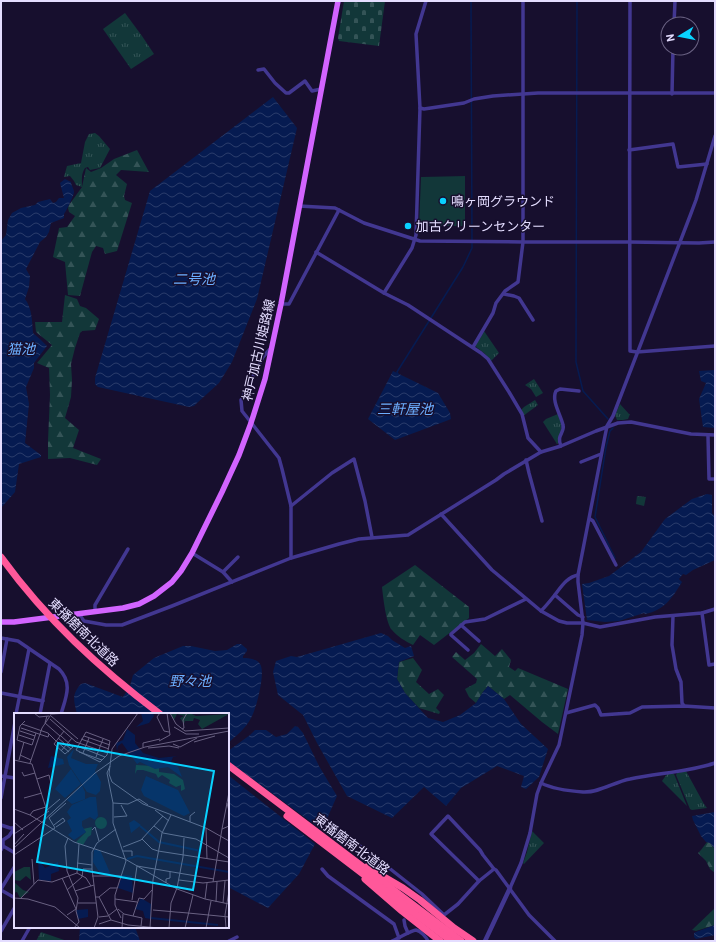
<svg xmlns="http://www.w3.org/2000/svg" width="716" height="942" viewBox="0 0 716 942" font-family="Barlow,'Noto Sans JP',sans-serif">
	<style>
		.grass { fill: url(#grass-tufts) }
		.forest { fill: url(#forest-firs) }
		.cemetery { fill: url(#cemetery-stones) }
		.garden { fill: #123739 }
		.water { fill: url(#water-waves) }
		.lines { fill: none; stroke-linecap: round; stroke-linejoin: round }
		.stream { stroke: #061b51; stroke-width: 1.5 }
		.minor { stroke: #423791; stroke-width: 3.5 }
		.tertiary { stroke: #423791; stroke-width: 4.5 }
		.primary { stroke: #d264ff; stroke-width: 5.5 }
		.motorway { stroke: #ff589a; stroke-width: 7 }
		.motorway-bridge { stroke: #ff589a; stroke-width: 7 }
		.poi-dot { fill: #09d2ff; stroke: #170f2e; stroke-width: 1.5 }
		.labels { text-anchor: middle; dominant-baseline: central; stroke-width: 3; stroke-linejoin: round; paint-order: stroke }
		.poi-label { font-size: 13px; fill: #e4ddff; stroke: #170f2e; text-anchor: start }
		.street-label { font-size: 13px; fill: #e4ddff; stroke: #170f2e }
		.water-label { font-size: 14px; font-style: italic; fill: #6baeff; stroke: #170f2e }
		.inset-river { fill: none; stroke: #061b51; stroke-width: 2 }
		.inset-road { fill: none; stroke: #696182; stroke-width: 1 }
		.view { fill: #09d2ff; fill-opacity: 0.15; stroke: #09d2ff; stroke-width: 2 }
		.inset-edge { fill: none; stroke: #e4ddff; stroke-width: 2 }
	</style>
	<defs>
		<pattern id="grass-tufts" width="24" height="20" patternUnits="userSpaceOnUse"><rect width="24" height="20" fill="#123739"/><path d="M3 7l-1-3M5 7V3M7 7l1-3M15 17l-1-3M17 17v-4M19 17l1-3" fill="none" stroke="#345457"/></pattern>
		<pattern id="forest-firs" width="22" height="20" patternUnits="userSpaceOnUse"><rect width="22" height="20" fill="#123739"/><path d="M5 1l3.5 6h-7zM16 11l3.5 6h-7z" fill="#345457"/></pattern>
		<pattern id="cemetery-stones" width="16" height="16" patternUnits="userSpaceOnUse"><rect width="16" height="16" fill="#123739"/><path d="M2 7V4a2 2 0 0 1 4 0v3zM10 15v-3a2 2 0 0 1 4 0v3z" fill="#345457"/></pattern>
		<pattern id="water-waves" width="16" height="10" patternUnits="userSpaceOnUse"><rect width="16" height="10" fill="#061b51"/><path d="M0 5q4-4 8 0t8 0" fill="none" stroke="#2a3c6b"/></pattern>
	</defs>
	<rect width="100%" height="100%" fill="#170f2e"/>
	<g class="grass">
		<path d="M125,13L142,36L154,54L131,69L103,29Z"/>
		<path d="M95,133L99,136L110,149L100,168L90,170L88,167L85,168C81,174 82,179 82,187L76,185L74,181L70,176L64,177L67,166L81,163L85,142L89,134Z"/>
		<path d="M484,331L499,353L491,361L484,353L475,346Z"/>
		<path d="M534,379L543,393L536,397L531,389L525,385Z"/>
		<path d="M535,400L538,405L523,416L521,410L524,407Z"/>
		<path d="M620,404L629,414H630L628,419L623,420H617L615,415Z"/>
		<path d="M558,414L562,425L559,442L557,444L543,422L546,419Z"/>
		<path d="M637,496L646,497L644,506L636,504Z"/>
		<path d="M686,771L704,804L707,808L692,810L690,809L676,775L677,773Z"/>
		<path d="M672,773L674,774L687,806L662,781L667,774Z"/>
		<path d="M532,831L544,843L524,864L523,863L527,852Z"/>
		<path d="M41,932L67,941H36Z"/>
	</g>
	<g class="forest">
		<path d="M137,150L149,172L121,170L116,175L127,184L124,196L125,200L132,203L117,251L105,254L103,248L96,246L92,252L80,296L68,295L65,262L53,257L59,228L67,227L75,216L69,212L68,208L69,205L82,187L86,168L91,172L101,168L114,159Z"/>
		<path d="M65,295L77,299L80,306L86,308L99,319L95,330L82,331L80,333L75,348L71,364L72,380L71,397L65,418L79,430L73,448L101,459L97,465L70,458L48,459V441L50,395L49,368L37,363L52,345L36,332L35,322H62Z"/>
		<path d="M415,565L469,607V618L434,645L420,635L413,645C405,641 398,637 392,630C386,624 383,596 382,587Z"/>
		<path d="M481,644L495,656L502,649L511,660L509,667L515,671L518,668L568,689L558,734L542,722L510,695L504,699L488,686L483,692L476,703L469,697L465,689L476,683L477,679L452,657L456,652L465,660L474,653Z"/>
		<path d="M413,658L422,670L416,682L429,694L438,689L444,695L436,708L440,712L439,714L419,708L405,693L397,679L399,662Z"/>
		<path d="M707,842L710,843L715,849V873L710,869L706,861L698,853L701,850Z"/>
		<path d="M715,908V925L696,931L692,930Z"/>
	</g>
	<path class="cemetery" d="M344,1H385L379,46L339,41L338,38Z"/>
	<path class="garden" d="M465,176V226H419L421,177Z"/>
	<g class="water">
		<path d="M273,97L297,128L257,299L232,362L219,383L197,403L194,406L189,407L98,387L95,384V378L150,191Z"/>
		<path d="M65,179L71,182C71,185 74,189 74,192C74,195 66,212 64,214V218L51,223L49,232L46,237L40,242L26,269L30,276L29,287L25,299C32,308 32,321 33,333L41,340L47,346L34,363V368L26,387L29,404L25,443L41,455V457L19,464L15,492L1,508V241L6,235L8,220L12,213L21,208L35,205L38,202L50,199L53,203L56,202L59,198H64L60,183Z"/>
		<path d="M715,370V428L703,427L699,399L706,383L701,381L699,371Z"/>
		<path d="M393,371L438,393L450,413L451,419L446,421L395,440L368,419Z"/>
		<path d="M707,494L712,495V513L715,517V560L693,570L686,575L683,574L679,579L682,582C672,598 665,610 645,614L644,613L619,621L605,622L587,620L582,584L589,583L609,576L641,552L665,519L692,499Z"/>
		<path d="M381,633L388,636L392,640L405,648L411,646L414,656L399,662L397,679L405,693L428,718L443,722L460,715L476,703L483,692L488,686L504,699L521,724L548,749L539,777L526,789L521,787L524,776L497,766L461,788L446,806L424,787L392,818L347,796L317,743L303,715L278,695L273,672L276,661L291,656L297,657Z"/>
		<path d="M237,644H241L247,649V651L243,656V658C249,658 257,659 260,664C266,672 256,710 251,718C246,728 236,736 228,743V714H77C74,701 71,695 81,684L85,683L120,696L123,697L130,686L133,675L154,658L183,646H191L215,651L227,650Z"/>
		<path d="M295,726L298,727L303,733L319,766L337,796L322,830L228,761V751L250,735L255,730H266L276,737L287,734Z"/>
		<path d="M228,775L315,844L299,874L268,908L228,887Z"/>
		<path d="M715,812V849L710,843L706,842L701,836L693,820L692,816Z"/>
		<path d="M715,925V935L696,939L694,937V933L696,932Z"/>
		<path d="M80,927H135L140,941H79Z"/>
	</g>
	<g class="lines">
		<g class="stream">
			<path d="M577,1L576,362L583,391L608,419"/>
			<path d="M398,374L397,372L463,267L472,248L471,1"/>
			<path d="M613,428L610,431L606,447L595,517L615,558"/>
		</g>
		<g class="minor">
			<path d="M630,1C630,118 629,234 630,351L637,352L715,346"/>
			<path d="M674,24L675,1"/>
			<path d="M258,70L264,69L275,83L286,93H289L305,81L312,91L321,89"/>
			<path d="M672,94L673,48"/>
			<path d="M420,108L424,109L464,103L474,99L493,96L538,93H715"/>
			<path d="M629,150L673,144L678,167L707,164"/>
			<path d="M299,206L335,208L364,223L420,241L523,242H629L699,243L715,242"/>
			<path d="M316,252L384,293L408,305L481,353L488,359L509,392L522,414L528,438L541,452"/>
			<path d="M384,293L412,248L416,235L420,108L416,34L426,1"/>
			<path d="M504,294L514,296L519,298L533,320"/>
			<path d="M281,304H289L339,210"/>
			<path d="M473,347L493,313L496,303L505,291L518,282L523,242V1"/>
			<path d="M271,348L263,357L241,400L242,411L279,458L282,469L291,506V558"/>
			<path d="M708,436L709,479H715"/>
			<path d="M561,446C556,435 565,433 563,425C561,415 551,401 556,391L560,389L579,391"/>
			<path d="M526,460L529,473L542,521"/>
			<path d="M581,462L601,454"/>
			<path d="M291,506L332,473L354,459L365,501L372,537"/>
			<path d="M441,514L492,570L541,611L559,621L567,623H583L600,627L655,617L702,613L715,609"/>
			<path d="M590,519L593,521L616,565"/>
			<path d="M192,553L223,572L232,582"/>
			<path d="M223,572L238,557"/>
			<path d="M555,595L578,615L583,617"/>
			<path d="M541,611C546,606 550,601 554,596C561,587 567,577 578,575"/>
			<path d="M95,612V605L128,549"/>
			<path d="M702,613L709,665L715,664"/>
			<path d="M79,614L84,621L106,625H122L172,606L291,558L339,544L359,539L408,535L496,480L504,474L541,452L561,446L596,431L618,423L631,422L691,434L715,435"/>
			<path d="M673,616L672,645L676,669L681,682L682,703L684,706"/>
			<path d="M461,625L479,641"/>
			<path d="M1,638L18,641L59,669C73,683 66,697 61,714"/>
			<path d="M468,650L451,635V634L465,622L485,619L526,599"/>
			<path d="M1,672L7,639"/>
			<path d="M1,693L43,701"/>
			<path d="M566,713L595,705L598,708L601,715L630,713L642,707L684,706L715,708"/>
			<path d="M16,714L29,649"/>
			<path d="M40,714L50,663"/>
			<path d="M1,776L15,778"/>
			<path d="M541,783C553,789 569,791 583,792C599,793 614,782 630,779C658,773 688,772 715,763"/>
			<path d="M1,798L15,722"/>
			<path d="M1,825L10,828H14"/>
			<path d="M338,830L384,864L422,894L444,915L458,904L479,881L494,869L496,870L529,915L555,941"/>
			<path d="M3,846L15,853"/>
			<path d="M1,850L3,846V840L9,836L13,830V828"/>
			<path d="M322,869L328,876L394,924L399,938"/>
			<path d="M479,881L431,834L448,816L480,850L483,855L494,869"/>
			<path d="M510,888L521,863L530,833L537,794L541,783L559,745L582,635L583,623L578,582V575L605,436L607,426L613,416L690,216L696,200L715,136"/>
			<path d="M1,889L15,866"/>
			<path d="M1,890L15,898"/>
			<path d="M404,920L405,926L408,933"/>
			<path d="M1,931L15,907"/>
			<path d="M22,941L30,927"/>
			<path d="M229,941L237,937"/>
			<path d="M392,941C397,939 412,930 416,930C421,931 426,937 428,941"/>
		</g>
		<path class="tertiary" d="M485,941L510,888"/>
		<path class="primary" d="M1,622H14L123,608L139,604L154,596L172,582L181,571L192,553L222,492L239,455L251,423L265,379L281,304L338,1"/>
		<g class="motorway">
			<path d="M367,867L403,888L420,900L454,928L473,941"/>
			<path d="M365,879L402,911L440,941"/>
		</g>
		<g class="motorway-bridge">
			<path d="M1,557C46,619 99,668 160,714"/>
			<path d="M228,765L461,941"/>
			<path d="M287,816L451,941"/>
		</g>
	</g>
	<g class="poi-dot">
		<circle cx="443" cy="201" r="4"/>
		<circle cx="408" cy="226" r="4"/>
	</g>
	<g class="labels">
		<g class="poi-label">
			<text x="451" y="201">鳴ヶ岡グラウンド</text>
			<text x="416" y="226">加古クリーンセンター</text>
		</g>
		<g class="street-label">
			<text transform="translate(258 350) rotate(-77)">神戸加古川姫路線</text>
			<text transform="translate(84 632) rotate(44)">東播磨南北道路</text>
			<text transform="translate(352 844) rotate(37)">東播磨南北道路</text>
		</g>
		<g class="water-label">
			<text x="194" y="278">二号池</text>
			<text x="21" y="348">猫池</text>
			<text x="405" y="408">三軒屋池</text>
			<text x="190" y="680">野々池</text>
		</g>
	</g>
	<g transform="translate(14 713)">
		<rect width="215" height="215" fill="#170f2e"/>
		<path d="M156,0H176L182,3L215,1L188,16L184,11L186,7L180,5L179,8H171L170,11L166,5L170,3L163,1L160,7ZM122,52L139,53L141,56L145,54V59L160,61L169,67L171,76L167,78V72L162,74L155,70L156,67L148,62L144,65L142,61L129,57H123L121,61ZM81 110a6 6 0 1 1 12 0a6 6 0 1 1-12 0ZM78,114L77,122L74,124L69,132L62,129L72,119L69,116ZM10,154H16L17,167L12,163L6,168L0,167V159ZM0,169L9,177L15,179L6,185L3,179L0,180Z" fill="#123739"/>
		<path d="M127,0H139L140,3L135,10L122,14L129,8ZM113,16L121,22V30L129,40L145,45L164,43L159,44L157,49L164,54L168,64L154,54L141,56L126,49L123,51L108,30L104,33L103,38L102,30L109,27ZM60,36L57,45L72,51H84L81,58L87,69L86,78L82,82L73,79L55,52L53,44ZM37,43L49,46L50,51L34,55ZM57,56L67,71L51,85L41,76ZM132,63L164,77L176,100L170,103L130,83L127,77ZM68,72L71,79V86L58,91L53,87ZM76,84H82L84,103L81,107L76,104L68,108V113L72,119L60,127L54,122L58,118L53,108L57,105L53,99L58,92ZM120,107L127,112L117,120L115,110ZM80,137H86L97,162L86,160L79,149ZM24,146L31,155L44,149L45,158L37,161V168L25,167ZM108,162L118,163L119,180L104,175ZM127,185L137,191V206L131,205L129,198L121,196ZM74,196V204L64,206L62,197Z" fill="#061b51"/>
		<path class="inset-river" d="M126,113L145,129L187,138M113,146L123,143L215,159M137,205L204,212"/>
		<path class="inset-road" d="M20,0L25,4L35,3M124,0L98,36L95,61L98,69L129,91L192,115L215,128M146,0L143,4L150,18L155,19M156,0L162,11L171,18L215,15M38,1L54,0M33,3L31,10L46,23M37,3L64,26M36,6L62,29L94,40M11,8L6,13L3,27L18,32L22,20M8,11L34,20L42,28M160,14L172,21H185M7,15L34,24L35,21M168,16L170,15L169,7L173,0M6,18L21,23M50,18L40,31L51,41L59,34M72,19L96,28L93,42L86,49L62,37ZM5,22L20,27M47,23L59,34M70,23L96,32M44,25L57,36M67,26L95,36M42,28L55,39M145,28L156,22L153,0M180,29L201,23M159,31L166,34L183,25M63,33L91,44M129,34V30L146,26M134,35L155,33L165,35M47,38L58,25M65,39L88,47M69,40L75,25M6,42L17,47M82,44L89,26M0,47L18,51L33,98M5,47L10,29M16,50L28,15L38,0M96,53L93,60L99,90V110L112,148L101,182V192L107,205M8,59L10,63L21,60M23,66L35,62L37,70M215,79L213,90L215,98M10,85L28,80M99,90L114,91L125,86L134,92M0,96L16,102L60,129L111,146L163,176L191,186L215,191M33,97L46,86M141,97L155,108M16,102L19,98L32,94M100,104L113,103L107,92M0,109L9,117M176,109V103L181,99M40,112L49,105L51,108L42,114M140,113L149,120L182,126L215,145M192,115L193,146M208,116L213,90M78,117L81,114L85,128M0,121L35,98M54,125L51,133L53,158L64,185L62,198L65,209L60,215M128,126L138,136L144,138L215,149M0,132L10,121M109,134L127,127L149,103M0,135L81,60L105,43L131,34L215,18M109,138H118V143M0,142L41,115L35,105L52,90M18,146L20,171M63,150L78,152M123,153L200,166M63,160L65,131M78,163H107M48,165L62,196L53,202M165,167L189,170L215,167M199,169L208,116L215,113M152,170V166L156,165V158M53,177L68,164L69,156H78M61,178L80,172M81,184H85L96,175H103M85,184L97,207L114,212L145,215M0,185L14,186L41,194L66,215M7,185L24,167L38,169L63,160L72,165L77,173M101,186L123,189M191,186L193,170M118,187L123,153M202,189L203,169M64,190H82M209,190L211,168M104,196L110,201L128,205L127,213M139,197L174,200M174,200L215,204M119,203L125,185L130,186L138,177M85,204L94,203L103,196M85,211L97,207M80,215L84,204L78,156V139L83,130L102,116M108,215L109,201M136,215L139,167L148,120L157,102M155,215L157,190L163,175L169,144L170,125M171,215L179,182M192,215L197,188M212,215L211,202L215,178"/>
		<path class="view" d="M44,30L200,58L179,177L23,149Z"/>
		<rect width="215" height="215" class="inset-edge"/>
	</g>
	<rect width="716" height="942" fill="none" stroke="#e4ddff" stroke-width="4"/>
	<g transform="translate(680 36) rotate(260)"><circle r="19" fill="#170f2e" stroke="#696182"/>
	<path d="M0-3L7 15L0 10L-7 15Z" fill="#09d2ff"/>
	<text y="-6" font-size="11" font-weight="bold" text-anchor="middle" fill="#e4ddff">N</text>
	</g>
</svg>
